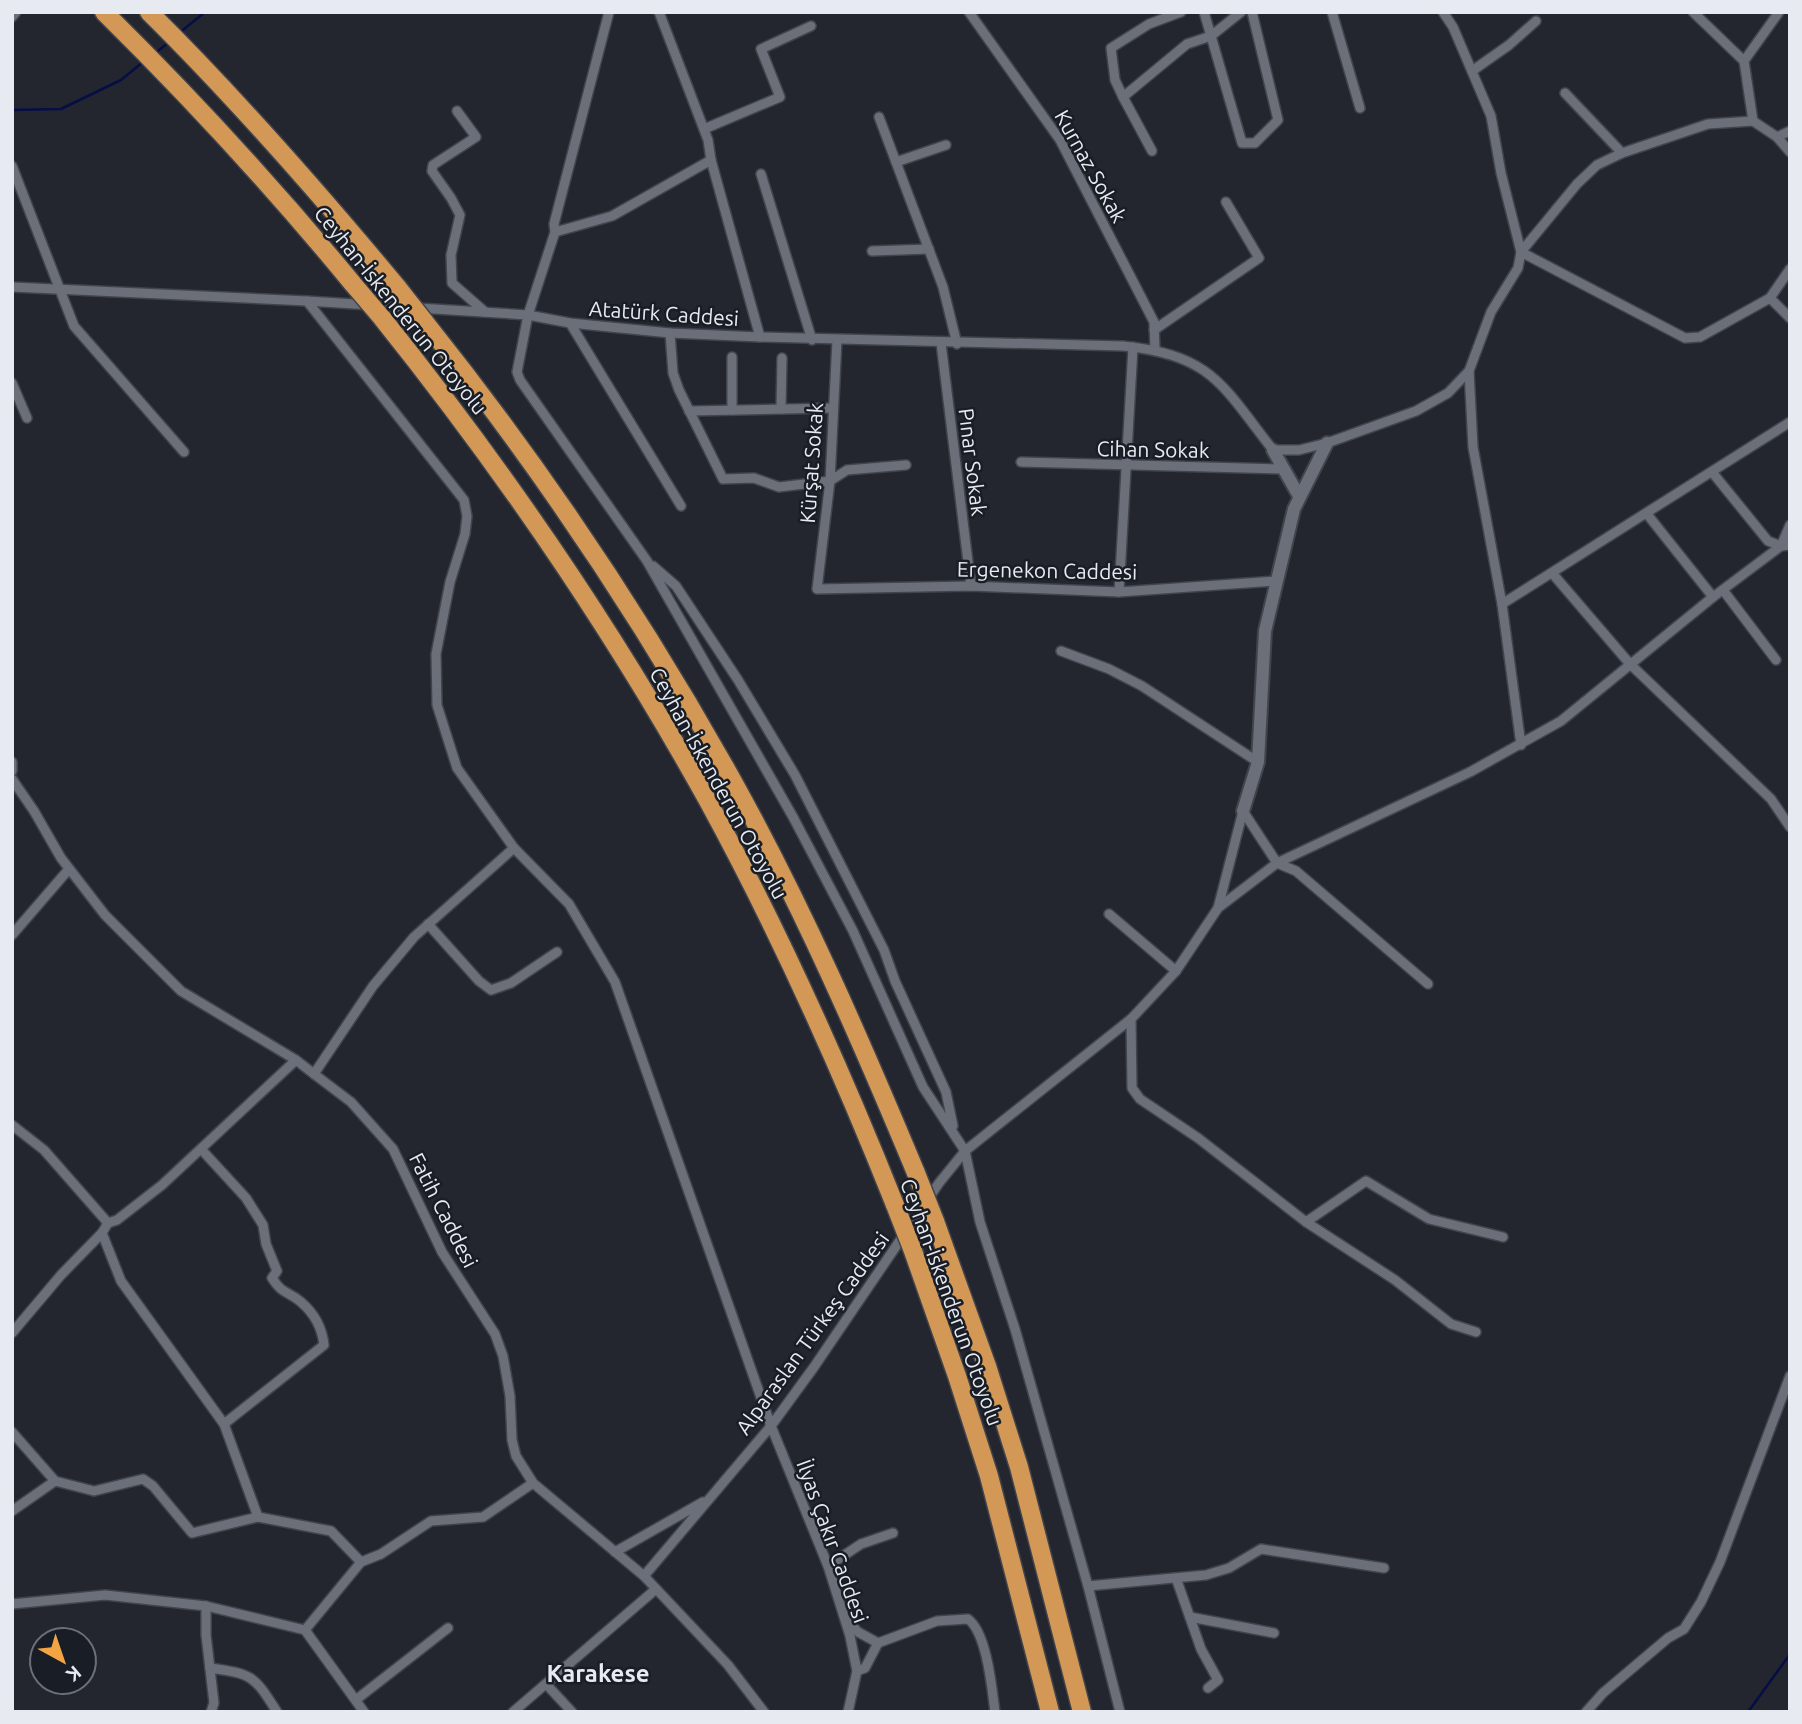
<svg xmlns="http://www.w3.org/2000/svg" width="1802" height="1724" viewBox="0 0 1802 1724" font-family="Ubuntu,sans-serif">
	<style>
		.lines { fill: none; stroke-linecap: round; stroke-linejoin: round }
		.stream { stroke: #070d45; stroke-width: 2.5 }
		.street-casing { stroke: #41444b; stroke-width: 12 }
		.secondary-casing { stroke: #41444b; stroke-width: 16 }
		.highway-casing { stroke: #41444b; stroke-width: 21 }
		.street { stroke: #6b6f7a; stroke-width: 9 }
		.secondary { stroke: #6b6f7a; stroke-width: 12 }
		.highway { stroke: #d39855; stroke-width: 18 }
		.highway-bridge-casing { stroke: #41444b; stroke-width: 21; stroke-linecap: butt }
		.highway-bridge { stroke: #d39855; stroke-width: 18 }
		.labels { text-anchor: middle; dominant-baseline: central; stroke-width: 5; stroke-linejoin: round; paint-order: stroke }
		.street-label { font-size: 21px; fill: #e8eaf1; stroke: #191d25 }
		.quarter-label { font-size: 24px; font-weight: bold; fill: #e8eaf1; stroke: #191d25 }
	</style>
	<rect width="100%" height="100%" fill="#23262f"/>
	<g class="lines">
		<g class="stream">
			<path d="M178,34L205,12"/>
			<path d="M154,54L168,43"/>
			<path d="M12,110L61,109L121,80L143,62"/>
			<path d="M1748,1712L1790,1654"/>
		</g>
		<g class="street-casing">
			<g id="street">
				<path d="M609,12L554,224L555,232L528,315L517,372L520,380L647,561L793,817L853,931L923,1087L965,1151L980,1222L1015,1329L1088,1586L1120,1712"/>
				<path d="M659,12L708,140L711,160L760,337"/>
				<path d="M969,12L1060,140L1154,322L1155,349"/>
				<path d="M1181,12L1149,24L1111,48L1115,80L1123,97L1187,44L1211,36L1242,143H1255L1278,120L1252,12"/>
				<path d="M1204,12L1211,36L1241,12"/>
				<path d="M1332,12L1360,108"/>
				<path d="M1443,12L1453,27L1491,116L1501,173L1521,252L1685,338L1700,337L1770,298L1790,318"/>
				<path d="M1693,12L1744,61"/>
				<path d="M12,17L16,12"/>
				<path d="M1472,71L1509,45L1536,21"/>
				<path d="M1565,93L1622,153"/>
				<path d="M1123,97L1152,151"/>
				<path d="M457,111L476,137L433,165L432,171L451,198L460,215L451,255L452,283L485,312"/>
				<path d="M879,117L943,287L957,344"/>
				<path d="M1753,121L1744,61L1779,12"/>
				<path d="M704,129L780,97L761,49L811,26"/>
				<path d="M1777,137L1790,131"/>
				<path d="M896,162L946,145"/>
				<path d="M12,166L74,326L184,452"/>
				<path d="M761,174L812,340"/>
				<path d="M555,232L612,216L711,160"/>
				<path d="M872,251L929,249"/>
				<path d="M12,287L307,301L528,315L570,323L670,333L760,337L1123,346C1212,355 1222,385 1273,450H1299L1327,443L1416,411L1448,393L1469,371L1491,312L1518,268L1521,252L1577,184L1597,165L1622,153L1708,124L1753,121L1777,137L1790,152"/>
				<path d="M1770,298L1790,269"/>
				<path d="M307,301L464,500L467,516L465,534L450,582L436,654L437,705L457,768L514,848L569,904L615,982L771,1426L828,1566L850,1636L857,1671L848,1712"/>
				<path d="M570,323L681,506"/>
				<path d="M1154,330L1259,258L1226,202"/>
				<path d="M670,333L673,373L679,390L723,479L754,478L779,487L830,481L847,470L906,465"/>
				<path d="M837,340L830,481L817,589L971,586L1119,592L1277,581"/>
				<path d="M941,343L971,586"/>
				<path d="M1469,371L1473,447L1502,604L1521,745"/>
				<path d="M12,383L27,418"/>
				<path d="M781,409L782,358"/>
				<path d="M732,410V357"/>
				<path d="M689,411L832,408"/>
				<path d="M1021,462L1283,469"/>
				<path d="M1712,472L1768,541L1781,546L1790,545"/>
				<path d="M1647,514L1713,597"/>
				<path d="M653,566L676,586L738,680L795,775L884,950L895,981L946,1092L953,1126"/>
				<path d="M1552,573L1630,664L1771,799L1790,827"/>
				<path d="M1723,590L1776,660"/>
				<path d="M1119,592L1133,347"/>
				<path d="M1502,604L1790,422"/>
				<path d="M1061,651L1109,669L1142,686L1258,762"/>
				<path d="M12,762V771"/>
				<path d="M12,779L34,811L61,858L105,915L181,991L296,1060L314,1074L351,1102L393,1149L442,1252L495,1334L503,1356L510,1396L512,1440L516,1456L533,1483L644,1576L728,1665L764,1712"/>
				<path d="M1243,811L1277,863L1296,871L1428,984"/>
				<path d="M1218,908L1277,863L1470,772L1561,721L1713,597L1781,546L1790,525"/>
				<path d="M1109,914L1176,971"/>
				<path d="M428,924L479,981L491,990L511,983L557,952"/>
				<path d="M12,935L69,869"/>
				<path d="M1131,1019L1132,1088L1140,1099L1198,1138L1306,1222L1366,1181L1429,1219L1503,1237"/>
				<path d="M314,1074L373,986L414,937L514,848"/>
				<path d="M12,1125L44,1150L108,1223"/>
				<path d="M201,1149L246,1198L263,1225L266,1244L277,1271L272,1278C284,1296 287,1290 301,1302C315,1314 322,1327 324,1345L224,1424"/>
				<path d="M1306,1222L1395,1280L1451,1324L1476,1332"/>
				<path d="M12,1333L61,1275L102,1233"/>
				<path d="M12,1432L55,1481L94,1491L143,1479L153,1486L192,1533L258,1517L331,1531L361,1562"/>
				<path d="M12,1511L55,1481"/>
				<path d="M258,1517L224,1424L121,1281L102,1233L108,1223L117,1220L162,1185L296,1060"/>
				<path d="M615,1552L703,1502"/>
				<path d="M828,1566L861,1544L893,1533"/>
				<path d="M644,1576L771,1426L814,1367L939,1183L965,1151L1131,1019L1176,971L1218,908L1243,811"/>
				<path d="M1176,1578L1201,1649L1218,1680L1208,1688"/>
				<path d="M1088,1586L1206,1575L1229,1568L1261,1549L1384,1568"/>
				<path d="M12,1604L105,1595L206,1606L305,1630L364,1712"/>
				<path d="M206,1606V1635L214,1703L211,1712"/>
				<path d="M1190,1617L1274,1633"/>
				<path d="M846,1619L858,1632L878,1643"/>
				<path d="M305,1630L361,1562L381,1554L431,1521L483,1517L533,1483"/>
				<path d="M210,1668C252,1674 254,1675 277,1712"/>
				<path d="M857,1671L865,1668L878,1643L937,1621L968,1619C987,1633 992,1689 995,1712"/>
				<path d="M546,1684L572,1712"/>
				<path d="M357,1699L448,1628"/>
				<path d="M513,1712L656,1589"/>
				<path d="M1586,1712L1603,1693L1668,1638L1684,1629L1701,1602L1720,1562L1790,1376"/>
			</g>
		</g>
		<g class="secondary-casing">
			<g id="secondary">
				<path d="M1273,450L1299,496"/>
				<path d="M1243,811L1258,762L1265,631L1294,509L1327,443"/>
			</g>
		</g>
		<g class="highway-casing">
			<g id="highway">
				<path d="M104,12C192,99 275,189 353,284"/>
				<path d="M149,12C237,99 319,193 398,288"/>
				<path d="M382,318C503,469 614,631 708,801C779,931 840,1067 895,1205"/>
				<path d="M424,321C540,466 645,623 735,785C804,910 861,1041 916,1173"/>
				<path d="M935,1221L987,1366L1019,1467L1082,1712"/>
				<path d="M913,1251L957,1376L989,1476L1050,1712"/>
			</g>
		</g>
		<use href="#street" class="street"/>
		<use href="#secondary" class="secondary"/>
		<use href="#highway" class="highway"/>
		<g class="highway-bridge-casing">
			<g id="highway-bridge">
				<path d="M353,284L382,318"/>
				<path d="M398,288L424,321"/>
				<path d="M916,1173L935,1221"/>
				<path d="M895,1205L913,1251"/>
			</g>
		</g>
		<use href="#highway-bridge" class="highway-bridge"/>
	</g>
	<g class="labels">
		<g class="street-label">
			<text transform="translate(1091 166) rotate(61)">Kurnaz Sokak</text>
			<text transform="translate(401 310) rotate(51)">Ceyhan-İskenderun Otoyolu</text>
			<text transform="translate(664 313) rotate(4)">Atatürk Caddesi</text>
			<text transform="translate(1153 449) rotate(1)">Cihan Sokak</text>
			<text transform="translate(973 462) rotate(83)">Pınar Sokak</text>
			<text transform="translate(811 463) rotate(-86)">Kürşat Sokak</text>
			<text transform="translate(1047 570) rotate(1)">Ergenekon Caddesi</text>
			<text transform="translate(719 783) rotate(61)">Ceyhan-İskenderun Otoyolu</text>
			<text transform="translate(444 1210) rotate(63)">Fatih Caddesi</text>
			<text transform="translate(952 1302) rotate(70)">Ceyhan-İskenderun Otoyolu</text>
			<text transform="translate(812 1333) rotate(-54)">Alparaslan Türkeş Caddesi</text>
			<text transform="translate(833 1541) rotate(70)">İlyas Çakır Caddesi</text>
		</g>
		<g class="quarter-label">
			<text x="598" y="1673">Karakese</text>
		</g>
	</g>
	<rect width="1802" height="1724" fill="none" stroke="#e8eaf1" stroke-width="28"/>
	<g transform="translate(63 1661) rotate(140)"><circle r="33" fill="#191d25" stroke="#6c6f77" stroke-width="2"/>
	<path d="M0-5L12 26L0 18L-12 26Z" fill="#f3a443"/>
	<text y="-10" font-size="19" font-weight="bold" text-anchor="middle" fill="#e8eaf1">K</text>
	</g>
</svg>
